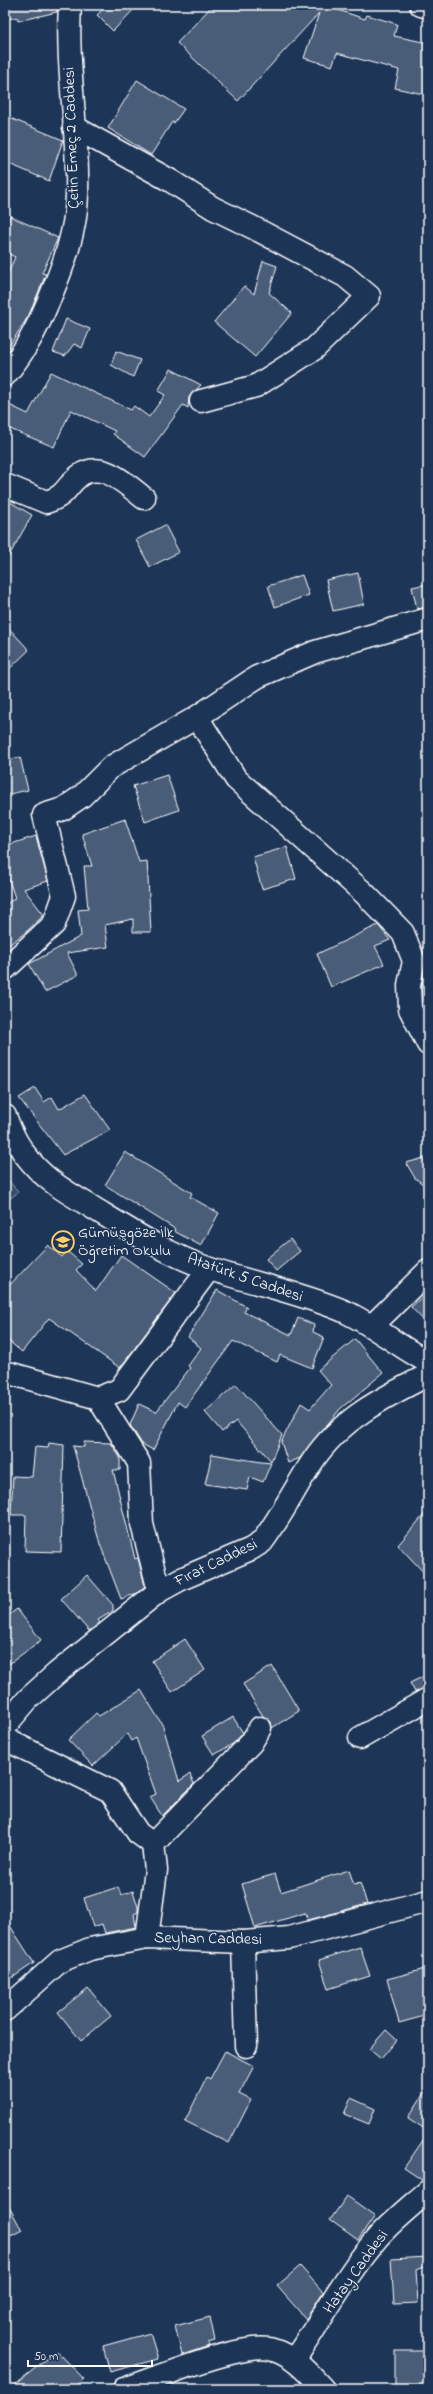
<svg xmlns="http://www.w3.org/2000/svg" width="433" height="2394" viewBox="0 0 433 2394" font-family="'Indie Flower',sans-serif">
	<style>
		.grass { fill: #364b69; stroke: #9aa5b4 }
		.building { fill: #4a5d79; stroke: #fff }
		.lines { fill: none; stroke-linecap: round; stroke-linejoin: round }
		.minor-casing { stroke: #fff; stroke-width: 25 }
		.major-casing { stroke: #fff; stroke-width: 25 }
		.minor { stroke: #1d3557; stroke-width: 22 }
		.major { stroke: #1d3557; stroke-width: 22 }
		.labels { text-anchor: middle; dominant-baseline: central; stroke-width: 3; stroke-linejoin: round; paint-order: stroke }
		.street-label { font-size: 16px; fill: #fff; stroke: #1d3557 }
		.poi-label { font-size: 16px; fill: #fff; stroke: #1d3557; text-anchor: start }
	</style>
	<rect width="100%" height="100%" fill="#1d3557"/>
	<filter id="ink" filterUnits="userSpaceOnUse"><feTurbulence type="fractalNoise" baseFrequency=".025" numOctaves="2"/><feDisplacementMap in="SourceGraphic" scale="8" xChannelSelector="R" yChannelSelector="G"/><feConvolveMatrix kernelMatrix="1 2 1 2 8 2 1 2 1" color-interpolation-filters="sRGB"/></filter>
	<g filter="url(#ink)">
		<path class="grass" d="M5,1176L18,1192L5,1203Z"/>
		<g class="building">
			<path d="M5,5H57V12L18,21L17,17L5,20Z"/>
			<path d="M107,5H138L113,31L97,15Z"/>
			<path d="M213,5H327L326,6L365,19L367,15L397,24L394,36L428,43V95L395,88L399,70L337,53L332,66L304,58L319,13L238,101L177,43Z"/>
			<path d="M137,80L184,109L174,123L172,122L151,155L108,128Z"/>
			<path d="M10,118L63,140L49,181L5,162V131Z"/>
			<path d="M10,216L58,238L42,273L46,274L29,315L5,353V280L15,257L5,252V228Z"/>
			<path d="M263,261L277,266L269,293L292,313L255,357L214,322L244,286L254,294Z"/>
			<path d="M66,319L90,329L82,348L74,344L65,356L53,352Z"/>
			<path d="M116,351L140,360L133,377L111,365Z"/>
			<path d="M171,369L201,385L189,397L188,408L183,405L145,457L113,434L115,431L71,410L54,447L5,427V403L28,414L51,372L131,410L134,406L149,417L165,395L158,391Z"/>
			<path d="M5,499L32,515L5,563Z"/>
			<path d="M165,525L179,552L150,567L136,540Z"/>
			<path d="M358,573L364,604L333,611L326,580Z"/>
			<path d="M302,575L309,595L275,607L268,586Z"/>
			<path d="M428,584V607L417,609L412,587Z"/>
			<path d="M5,624L29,650L5,673Z"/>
			<path d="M20,757L28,790L5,795V761Z"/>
			<path d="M167,775L179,810L145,822L133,786Z"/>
			<path d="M125,819L139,862L147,861L151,932H133V919L105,925L108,947L67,953L78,975L45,992L29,964L81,936L78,910L88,909L84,866H92L82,834Z"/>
			<path d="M36,836L48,881L24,889L44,915L26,932L5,948V905L15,898L5,868V846Z"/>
			<path d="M287,847L296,879L262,889L253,857Z"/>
			<path d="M378,925L390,940L375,946L384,964L331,987L317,954Z"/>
			<path d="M428,979V1017L422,1006V986L423,981Z"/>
			<path d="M35,1088L44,1102L52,1097L59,1109L85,1094L110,1130L63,1155L19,1098Z"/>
			<path d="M125,1152L192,1193L190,1197L219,1213L201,1246L174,1231L175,1229L105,1185Z"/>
			<path d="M428,1157V1188L415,1178L406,1163Z"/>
			<path d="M290,1239L300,1251L276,1271L266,1259Z"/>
			<path d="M48,1245L62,1257L67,1251L82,1264L76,1270L96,1291L121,1255L176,1293L120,1368L49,1318L22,1352L5,1338V1290Z"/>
			<path d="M217,1290L247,1307L244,1312L291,1335L298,1318L314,1325L313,1332L324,1337L312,1368L280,1355L277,1362L233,1341L185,1407L178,1402L153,1450L142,1444L130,1425L139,1404L156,1412L190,1368L188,1366L201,1348L188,1337Z"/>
			<path d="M428,1291V1325L411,1307Z"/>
			<path d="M355,1339L383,1373L340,1409L300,1458L288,1463L281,1442L301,1403L310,1409L331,1385L318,1370Z"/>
			<path d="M236,1384L282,1435L271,1461L236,1421L222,1432L205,1412Z"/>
			<path d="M84,1442L111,1443L120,1457V1470H113L135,1559L138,1558L145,1586L137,1593L121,1599L100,1544L73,1446L84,1447Z"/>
			<path d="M49,1443L64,1445L61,1552L25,1551L26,1515H11L13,1476L32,1477L35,1447L48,1448Z"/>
			<path d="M212,1454L261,1462L271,1463L263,1482L250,1477L247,1490L205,1484Z"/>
			<path d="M428,1510V1577L398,1545Z"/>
			<path d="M87,1575L113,1605V1611L98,1620L100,1623L89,1631L61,1599Z"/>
			<path d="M17,1609L41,1640L5,1667V1618Z"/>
			<path d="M185,1639L205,1670L172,1692L152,1661Z"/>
			<path d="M272,1666L299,1711L272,1728L271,1722L263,1716L243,1684Z"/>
			<path d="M428,1674V1687L415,1692L410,1683Z"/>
			<path d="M141,1690L163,1726L179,1781L190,1774L194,1784L162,1816L150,1797L156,1794L136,1738L131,1741L127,1734L93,1766L68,1740L96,1713L99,1716Z"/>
			<path d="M233,1717L243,1733L234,1743L214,1755L202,1736Z"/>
			<path d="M349,1870L354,1885L360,1883L367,1904L308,1920L305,1913L255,1928L242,1884L275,1874L281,1892Z"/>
			<path d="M118,1887L121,1895L133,1891L138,1907V1912L134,1914L136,1927L105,1933L102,1924L93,1927L84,1898Z"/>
			<path d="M5,1918L34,1963L12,1978L5,1967Z"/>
			<path d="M360,1947L370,1976L328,1989L319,1960Z"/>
			<path d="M425,1969L428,1981V2015L399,2023L387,1979Z"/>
			<path d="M88,1988L111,2016L81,2041L58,2012Z"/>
			<path d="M386,2030L397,2040L381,2059L369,2049Z"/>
			<path d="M225,2051L254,2066L239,2094L251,2100L229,2143L185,2121L207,2077L210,2079Z"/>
			<path d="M428,2087V2131L408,2118Z"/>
			<path d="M351,2098L375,2109L369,2124L344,2114Z"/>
			<path d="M428,2133V2179L422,2180L404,2168Z"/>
			<path d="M347,2196L375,2216L358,2240L330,2220Z"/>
			<path d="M5,2200L22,2230L5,2239Z"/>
			<path d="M428,2257V2266L416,2270L418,2303L394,2304L391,2259Z"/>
			<path d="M300,2266L323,2292L306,2319L277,2286Z"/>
			<path d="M210,2317L215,2341L208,2343L209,2346L182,2355L175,2326Z"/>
			<path d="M150,2333L158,2359L110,2372L103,2346Z"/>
			<path d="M57,2351L84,2379L71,2389H9Z"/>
			<rect x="395" y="2351" width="33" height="38"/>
		</g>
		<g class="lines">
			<g class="minor-casing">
				<g id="minor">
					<path d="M421,5L428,7"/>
					<path d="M74,127L171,181L213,208L252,227L345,276L369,296L314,349L256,386L201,401"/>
					<path d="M5,375C25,352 37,328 49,300C63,267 76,232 77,195C79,132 66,69 70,5"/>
					<path d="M5,485L46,502C68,495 64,488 79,476C102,459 127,485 144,498"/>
					<path d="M197,717L236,779L364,893L403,933L414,961L409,985L410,1009L428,1044"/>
					<path d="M5,969L54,924L64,896L44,815L63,809L82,796L111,767L197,717L257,677L315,652L428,619"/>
					<path d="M372,1326L428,1271"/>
					<path d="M5,1372L98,1398L119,1390L209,1269"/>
					<path d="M98,1398L139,1463L142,1524L159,1591"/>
					<path d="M5,1726L28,1699L57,1673L159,1591L181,1579L251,1549L262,1542C281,1517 295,1488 312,1462C340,1419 384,1397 428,1375"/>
					<path d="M360,1738L428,1699"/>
					<path d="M5,1739L110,1791L138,1833L153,1844L156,1870L147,1938"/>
					<path d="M153,1844L251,1743L260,1728"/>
					<path d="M243,1942L246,2046"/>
					<path d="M5,2010L60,1961L90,1949L147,1938L243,1942L289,1938L428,1901"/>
					<path d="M294,2360C322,2319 346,2274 378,2237C393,2220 411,2206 428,2191"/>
					<path d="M124,2389C155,2379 246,2340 273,2350C294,2356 309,2374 323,2389"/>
				</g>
			</g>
			<g class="major-casing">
				<path id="major" d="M5,1116C11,1133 20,1150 32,1163C47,1181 70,1194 90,1206C128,1229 168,1255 210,1269C255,1284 302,1293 346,1312C375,1326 399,1347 428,1362"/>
			</g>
			<use href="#minor" class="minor"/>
			<use href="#major" class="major"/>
		</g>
	</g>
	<defs>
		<g id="school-ring" transform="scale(1.15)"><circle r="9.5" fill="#1d3557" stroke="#ffd166" stroke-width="1.5"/><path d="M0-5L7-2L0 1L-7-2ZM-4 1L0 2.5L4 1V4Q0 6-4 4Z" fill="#ffd166"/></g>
	</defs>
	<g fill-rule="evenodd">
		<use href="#school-ring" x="63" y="1242"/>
	</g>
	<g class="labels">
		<g class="street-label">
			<text transform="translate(72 138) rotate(-92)">Çetin Emeç 2 Caddesi</text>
			<text transform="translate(245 1278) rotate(19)">Atatürk 5 Caddesi</text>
			<text transform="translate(216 1563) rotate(-26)">Fırat Caddesi</text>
			<text transform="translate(208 1939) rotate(1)">Seyhan Caddesi</text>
			<text transform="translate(356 2272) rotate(-54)">Hatay Caddesi</text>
		</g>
		<g class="poi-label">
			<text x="78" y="1233">Gümüşgöze İlk<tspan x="78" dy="18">Öğretim Okulu</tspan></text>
		</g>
	</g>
	<rect width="433" height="2394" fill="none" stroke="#1d3557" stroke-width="20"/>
	<rect x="10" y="10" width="413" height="2374" fill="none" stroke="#fff" stroke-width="1.5" filter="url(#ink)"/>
	<path d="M28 2360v6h124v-6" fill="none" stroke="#ffffff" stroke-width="2"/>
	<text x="34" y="2360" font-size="12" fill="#ffffff" stroke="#1d3557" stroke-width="3" paint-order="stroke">50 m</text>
</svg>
